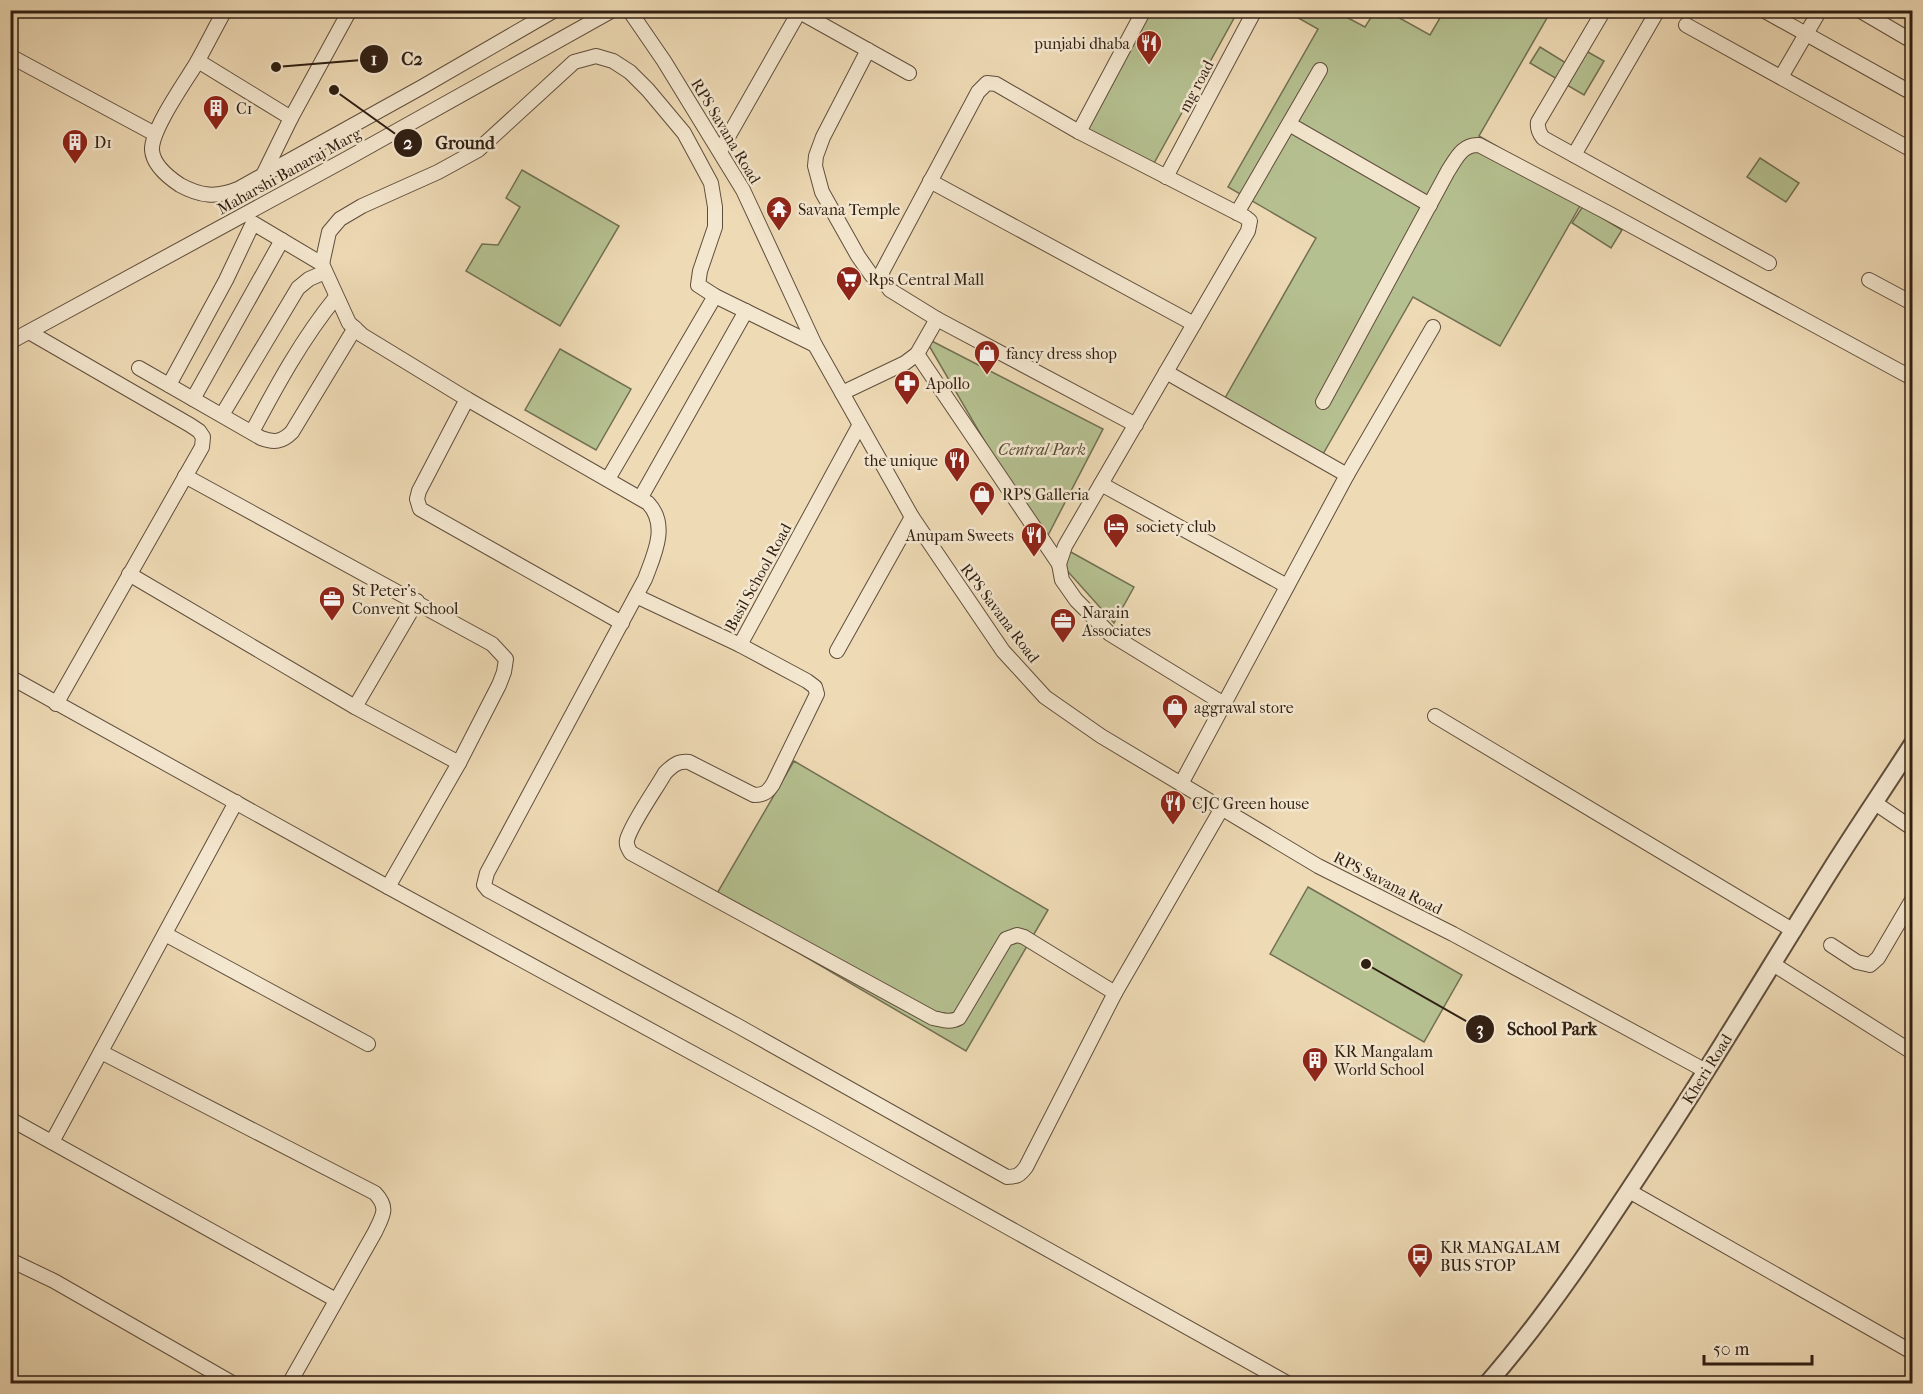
<svg xmlns="http://www.w3.org/2000/svg" width="1923" height="1394" viewBox="0 0 1923 1394" font-family="'IM FELL French Canon',serif">
	<style>
		.green { fill: #b5c090; stroke: #727052; stroke-width: 1.5 }
		.lines { fill: none; stroke-linecap: round; stroke-linejoin: round }
		.minor-casing { stroke: #604e3c; stroke-width: 16 }
		.tertiary-casing { stroke: #604e3c; stroke-width: 20 }
		.minor { stroke: #f4e7cf; stroke-width: 14 }
		.tertiary { stroke: #f4e7cf; stroke-width: 16 }
		.labels { text-anchor: middle; dominant-baseline: central; stroke-width: 5; stroke-linejoin: round; paint-order: stroke }
		.poi-label { font-size: 16px; fill: #301f13; stroke: #f4e7cf; text-anchor: start }
		.street-label { font-size: 16px; fill: #301f13; stroke: #f4e7cf }
		.park-label { font-size: 16px; font-style: italic; fill: #584f38; stroke: #f4e7cf }
		.leader { fill: none; stroke: #301f13; stroke-width: 2 }
		.callout-dot { fill: #301f13; stroke: #f4e7cf; stroke-width: 2 }
		.mark-label { font-size: 18px; text-anchor: middle; font-weight: bold; fill: #fff }
		.callout-label { font-size: 18px; text-anchor: middle; font-weight: bold; fill: #301f13; stroke: #f4e7cf; stroke-width: 5; stroke-linejoin: round; paint-order: stroke }
	</style>
	<rect width="100%" height="100%" fill="#eedab5"/>
	<filter id="stains"><feTurbulence type="fractalNoise" baseFrequency=".00333" numOctaves="4"/><feColorMatrix values="0 0 0 0 .2 0 0 0 0 .09 0 0 0 0 .02 0 0 0 .5 -.17"/></filter>
	<radialGradient id="worn" r=".72"><stop offset=".6" stop-color="#630" stop-opacity="0"/><stop offset="1" stop-color="#630" stop-opacity=".3"/></radialGradient>
	<g class="green">
		<path d="M1147,11H1238L1153,165L1084,127Z"/>
		<path d="M1286,11H1335L1365,27L1375,11H1387L1430,35L1444,11H1551L1479,136L1585,197L1500,346L1413,297L1323,454L1225,398L1316,238L1228,187L1318,29Z"/>
		<path d="M1540,47L1566,63L1557,79L1530,63Z"/>
		<path d="M1579,47L1604,61L1584,95L1560,81Z"/>
		<path d="M1760,158L1799,183L1786,202L1747,177Z"/>
		<path d="M522,170L619,226L560,326L466,271L482,244L498,245L520,207L506,198Z"/>
		<path d="M1583,206L1622,230L1611,248L1572,223Z"/>
		<path d="M924,337L1103,429L1044,543Z"/>
		<path d="M560,349L631,389L596,450L525,410Z"/>
		<path d="M1069,551L1134,587L1114,623L1062,565Z"/>
		<path d="M794,761L1048,910L966,1051L712,902Z"/>
		<path d="M1308,887L1462,975L1424,1042L1270,954Z"/>
	</g>
	<g class="lines">
		<g class="minor-casing">
			<g id="minor">
				<path d="M225,10C215,28 206,46 196,64C185,82 151,130 152,150C153,165 168,177 180,185C200,196 216,198 238,189L422,87L555,10"/>
				<path d="M629,10L664,61L743,190L815,345L912,517L1003,651L1045,697L1101,736L1318,866L1453,934L1706,1071"/>
				<path d="M796,10L909,73"/>
				<path d="M1604,10L1538,122C1537,129 1539,133 1543,138L1769,263"/>
				<path d="M1763,10L1912,93"/>
				<path d="M1859,10L1912,41"/>
				<path d="M1686,25L1912,150"/>
				<path d="M868,50L823,137L816,156L815,166L822,192L858,256L872,276L883,280"/>
				<path d="M10,56L155,134"/>
				<path d="M198,61L291,118"/>
				<path d="M1781,77L1820,10"/>
				<path d="M1289,124L1430,205"/>
				<path d="M1079,132L1144,10"/>
				<path d="M720,151L799,12"/>
				<path d="M1574,155L1658,10"/>
				<path d="M264,173L291,118L350,10"/>
				<path d="M1166,177L1255,10"/>
				<path d="M930,181L1194,324"/>
				<path d="M1237,213L1320,70"/>
				<path d="M322,264L329,232L340,219L362,206L438,172L478,150L574,62L596,56L613,61L630,72L648,90L684,133L711,183L715,207V227L700,271L698,285L715,296L815,345"/>
				<path d="M1869,280L1912,303"/>
				<path d="M29,332L190,425L199,431L203,437L202,447L56,704"/>
				<path d="M10,342L350,157L613,10"/>
				<path d="M917,354L1059,564"/>
				<path d="M139,368L261,438C274,443 282,442 292,432L355,328"/>
				<path d="M1166,372L1347,475"/>
				<path d="M169,385L226,280L253,223L322,264L349,323L362,335L467,399L648,503C669,525 654,555 645,579L487,873L484,885L488,890L738,1026L1007,1177C1017,1177 1020,1175 1026,1167L1115,993L1222,808"/>
				<path d="M842,393L905,363L917,354L937,319"/>
				<path d="M193,399L282,240"/>
				<path d="M467,399L419,491L417,499L420,509L622,623"/>
				<path d="M1323,402L1448,171C1456,159 1462,144 1479,145L1608,213L1912,378"/>
				<path d="M222,415L298,288L309,279L325,272"/>
				<path d="M1136,425L937,319L890,290L883,280L882,272L978,92L987,83L996,84L1079,132L1245,217L1250,221L1248,231L1065,546L1059,564L1062,580L1076,600L1110,634L1224,704"/>
				<path d="M252,432C277,385 302,339 336,297"/>
				<path d="M185,476L492,644L506,659L504,672L499,685L459,763L388,887"/>
				<path d="M608,479L715,296"/>
				<path d="M1101,484L1287,586"/>
				<path d="M641,497L746,311"/>
				<path d="M129,574L355,707L459,763"/>
				<path d="M636,596L740,645L859,426"/>
				<path d="M740,645L807,681L815,687L817,694L773,784C768,792 764,795 754,795L689,762C678,761 673,765 665,773C656,789 631,824 627,840C626,845 628,848 631,853L933,1018C943,1020 950,1023 959,1018L1006,939L1017,935L1024,937L1115,993"/>
				<path d="M837,651L912,517"/>
				<path d="M10,677L388,887L819,1122L1289,1384"/>
				<path d="M355,707L417,601"/>
				<path d="M1435,716L1794,931"/>
				<path d="M1181,784L1347,475L1433,327"/>
				<path d="M1875,803L1912,828"/>
				<path d="M165,934L368,1044"/>
				<path d="M1831,945L1857,962L1870,965L1878,958L1912,900"/>
				<path d="M1773,964L1912,1052"/>
				<path d="M101,1052L375,1193C389,1208 383,1215 375,1232L289,1384"/>
				<path d="M10,1119L336,1300"/>
				<path d="M52,1142L236,802"/>
				<path d="M1629,1191L1912,1352"/>
				<path d="M10,1260L54,1281L234,1384"/>
			</g>
		</g>
		<g class="tertiary-casing">
			<g id="tertiary">
				<path d="M10,12L11,10"/>
				<path d="M1487,1384C1556,1305 1612,1216 1669,1129C1724,1044 1776,957 1830,871C1857,828 1885,787 1912,745"/>
			</g>
		</g>
		<use href="#minor" class="minor"/>
		<use href="#tertiary" class="tertiary"/>
	</g>
	<defs>
		<g id="restaurant-pin" transform="scale(1.35)"><path d="M0 17L-7.5 6A9.5 9.5 0 1 1 7.5 6Z" fill="#8f2418" stroke="#f4e7cf"/><path d="M-5-6h1v4h1v-4h1v4h1v-4h1v5L-1.5 .5V6h-2V.5L-5-1ZM5-6V6H3V1.5H1.5Q1.5-4 5-6Z" fill="#fff"/></g>
		<g id="building-pin" transform="scale(1.35)"><path d="M0 17L-7.5 6A9.5 9.5 0 1 1 7.5 6Z" fill="#8f2418" stroke="#f4e7cf"/><path d="M-4-6H4V6H1V3H-1V6H-4ZM-2.5-4.3h1.7v1.8h-1.7ZM.8-4.3h1.7v1.8H.8ZM-2.5-1h1.7V.8h-1.7ZM.8-1h1.7V.8H.8Z" fill="#fff"/></g>
		<g id="temple-pin" transform="scale(1.35)"><path d="M0 17L-7.5 6A9.5 9.5 0 1 1 7.5 6Z" fill="#8f2418" stroke="#f4e7cf"/><path d="M0-6L5-2H3V0L6.5 2.5H4V6H1.5V3h-3V6H-4V2.5H-6.5L-3 0V-2H-5Z" fill="#fff"/></g>
		<g id="supermarket-pin" transform="scale(1.35)"><path d="M0 17L-7.5 6A9.5 9.5 0 1 1 7.5 6Z" fill="#8f2418" stroke="#f4e7cf"/><path d="M-6-5.5h2.5l.6 2H6L4.5 2H-2.5L-4.4-4H-6ZM-1.5 3.2a1.3 1.3 0 1 0 .1 0ZM3 3.2a1.3 1.3 0 1 0 .1 0Z" fill="#fff"/></g>
		<g id="shop-pin" transform="scale(1.35)"><path d="M0 17L-7.5 6A9.5 9.5 0 1 1 7.5 6Z" fill="#8f2418" stroke="#f4e7cf"/><path d="M-5-2.5h2.3a2.7 3.5 0 0 1 5.4 0H5L5.5 6h-11ZM-1.5-2.5h3a1.5 2.3 0 0 0-3 0Z" fill="#fff"/></g>
		<g id="pharmacy-pin" transform="scale(1.35)"><path d="M0 17L-7.5 6A9.5 9.5 0 1 1 7.5 6Z" fill="#8f2418" stroke="#f4e7cf"/><path d="M-2-6h4v4h4v4h-4v4h-4v-4h-4v-4h4Z" fill="#fff"/></g>
		<g id="hotel-pin" transform="scale(1.35)"><path d="M0 17L-7.5 6A9.5 9.5 0 1 1 7.5 6Z" fill="#8f2418" stroke="#f4e7cf"/><path d="M-6-4.5h1.5V1H6V5H4.5V3h-9V5H-6ZM-4 0a1.8 1.8 0 1 1 3.6 0ZM.5 0V-2.5h3Q6-2.5 6 0Z" fill="#fff"/></g>
		<g id="office-pin" transform="scale(1.35)"><path d="M0 17L-7.5 6A9.5 9.5 0 1 1 7.5 6Z" fill="#8f2418" stroke="#f4e7cf"/><path d="M-6-3h4V-5.5h4V-3h4V5H-6ZM-1-4.5V-3h2v-1.5ZM-6 0V1H6V0Z" fill="#fff"/></g>
		<g id="bus-pin" transform="scale(1.35)"><path d="M0 17L-7.5 6A9.5 9.5 0 1 1 7.5 6Z" fill="#8f2418" stroke="#f4e7cf"/><path d="M-5-6H5V4H4V6H2V4H-2V6H-4V4H-5ZM-3.5-4V0h7V-4ZM-3.5 1.2v1.5H-2V1.2ZM2 1.2v1.5H3.5V1.2Z" fill="#fff"/></g>
	</defs>
	<g fill-rule="evenodd">
		<use href="#restaurant-pin" x="1149" y="43"/>
		<use href="#building-pin" x="216" y="108"/>
		<use href="#building-pin" x="75" y="142"/>
		<use href="#temple-pin" x="779" y="209"/>
		<use href="#supermarket-pin" x="849" y="279"/>
		<use href="#shop-pin" x="987" y="353"/>
		<use href="#pharmacy-pin" x="907" y="383"/>
		<use href="#restaurant-pin" x="957" y="460"/>
		<use href="#shop-pin" x="982" y="494"/>
		<use href="#hotel-pin" x="1116" y="526"/>
		<use href="#restaurant-pin" x="1034" y="535"/>
		<use href="#office-pin" x="332" y="599"/>
		<use href="#office-pin" x="1063" y="621"/>
		<use href="#shop-pin" x="1175" y="707"/>
		<use href="#restaurant-pin" x="1173" y="803"/>
		<use href="#building-pin" x="1315" y="1060"/>
		<use href="#bus-pin" x="1420" y="1256"/>
	</g>
	<g class="labels">
		<g class="poi-label">
			<text x="1130" y="43" text-anchor="end">punjabi dhaba</text>
			<text x="236" y="108">C1</text>
			<text x="94" y="142">D1</text>
			<text x="798" y="209">Savana Temple</text>
			<text x="868" y="279">Rps Central Mall</text>
			<text x="1006" y="353">fancy dress shop</text>
			<text x="926" y="383">Apollo</text>
			<text x="938" y="460" text-anchor="end">the unique</text>
			<text x="1002" y="494">RPS Galleria</text>
			<text x="1136" y="526">society club</text>
			<text x="1014" y="535" text-anchor="end">Anupam Sweets</text>
			<text x="352" y="590">St Peter's<tspan x="352" dy="18">Convent School</tspan></text>
			<text x="1082" y="612">Narain<tspan x="1082" dy="18">Associates</tspan></text>
			<text x="1194" y="707">aggrawal store</text>
			<text x="1192" y="803">CJC Green house</text>
			<text x="1334" y="1051">KR Mangalam<tspan x="1334" dy="18">World School</tspan></text>
			<text x="1440" y="1247">KR MANGALAM<tspan x="1440" dy="18">BUS STOP</tspan></text>
		</g>
		<g class="street-label">
			<text transform="translate(1196 86) rotate(-62)">mg road</text>
			<text transform="translate(726 131) rotate(59)">RPS Savana Road</text>
			<text transform="translate(289 171) rotate(-29)">Maharshi Banaraj Marg</text>
			<text transform="translate(758 577) rotate(-61)">Basil School Road</text>
			<text transform="translate(1000 613) rotate(53)">RPS Savana Road</text>
			<text transform="translate(1388 883) rotate(27)">RPS Savana Road</text>
			<text transform="translate(1707 1069) rotate(-58)">Kheri Road</text>
		</g>
		<g class="park-label">
			<text x="1042" y="449">Central Park</text>
		</g>
	</g>
	<path class="leader" d="M276 67L374 59M334 90L408 143M1366 964L1480 1029"/>
	<g class="callout-dot">
		<circle cx="276" cy="67" r="6"/>
		<circle cx="334" cy="90" r="6"/>
		<circle cx="1366" cy="964" r="6"/>
		<circle cx="374" cy="59" r="15"/>
		<circle cx="408" cy="143" r="15"/>
		<circle cx="1480" cy="1029" r="15"/>
	</g>
	<g class="mark-label">
		<text x="374" y="65">1</text>
		<text x="408" y="149">2</text>
		<text x="1480" y="1035">3</text>
	</g>
	<g class="callout-label">
		<text x="412" y="65">C2</text>
		<text x="465" y="149">Ground</text>
		<text x="1552" y="1035">School Park</text>
	</g>
	<rect width="1923" height="1394" fill="none" stroke="#eedab5" stroke-width="36"/>
	<rect x="12" y="12" width="1899" height="1370" fill="none" stroke="#301f13" stroke-width="3"/>
	<rect x="18" y="18" width="1887" height="1358" fill="none" stroke="#301f13" stroke-width="1.5"/>
	<path d="M1704 1355v9h108v-9" fill="none" stroke="#301f13" stroke-width="3"/>
	<text x="1713" y="1355" font-size="18" fill="#301f13" stroke="#f4e7cf" stroke-width="4.5" paint-order="stroke">50 m</text>
	<rect width="100%" height="100%" filter="url(#stains)"/>
	<rect width="100%" height="100%" fill="url(#worn)"/>
</svg>
